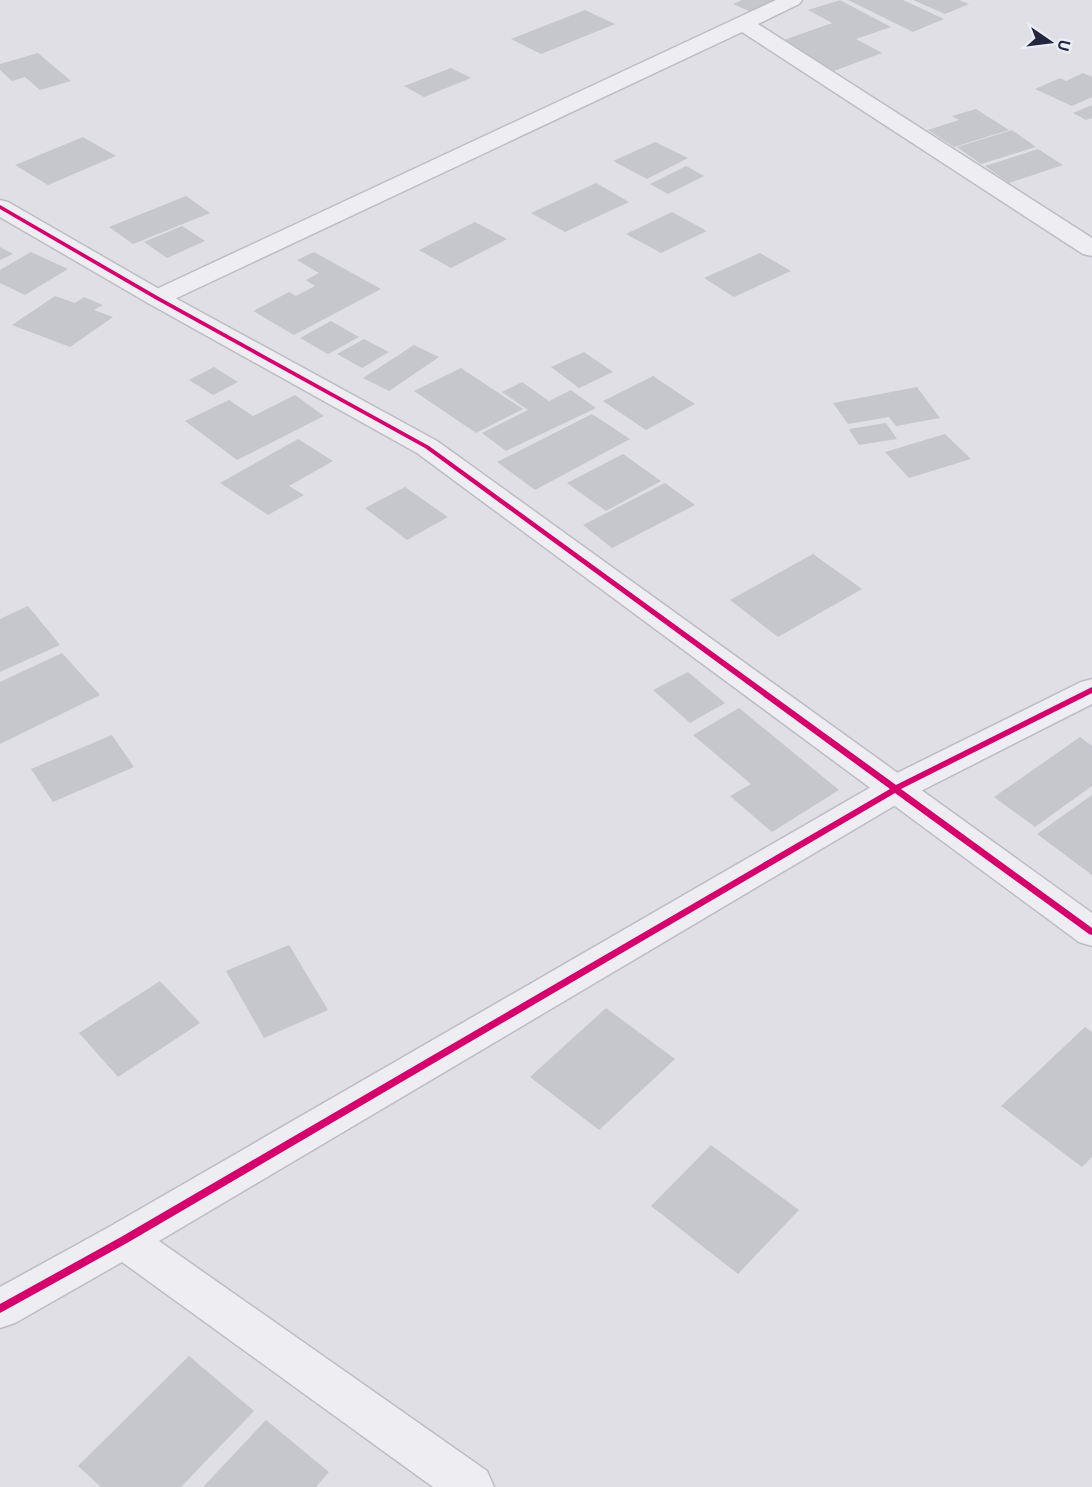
<svg xmlns="http://www.w3.org/2000/svg" width="1092" height="1487" viewBox="0 0 1092 1487" font-family="Ubuntu,sans-serif">
	<style>
		.building { fill: #c6c6cd }
		.lines { fill: none; stroke-linecap: round; stroke-linejoin: round }
		.minor-casing { stroke: #bcbcc3; stroke-width: 3 }
		.tertiary-casing { stroke: #bcbcc3; stroke-width: 3 }
		.minor { fill: #eeeef2; fill-rule: evenodd }
		.tertiary { fill: #eeeef2; fill-rule: evenodd }
		.cycleway-casing { stroke: #ebedf5; stroke-width: 3 }
		.cycleway { fill: #d6006c; fill-rule: evenodd }
	</style>
	<rect width="100%" height="100%" fill="#dfdfe5"/>
	<g class="building">
		<path d="M742,0H783L753,13L733,4Z"/>
		<path d="M840,0L891,27L856,39L882,53L834,71L781,41L832,23L808,10Z"/>
		<path d="M848,0H903L944,19L913,32Z"/>
		<path d="M913,0H959L969,4L945,14Z"/>
		<path d="M585,10L615,24L541,54L511,39Z"/>
		<path d="M38,53L71,81L40,90L25,77L12,81L0,70V64Z"/>
		<path d="M451,68L471,78L424,97L404,86Z"/>
		<path d="M1083,73L1092,77V97L1072,106L1035,89L1060,78L1066,81Z"/>
		<path d="M1092,105V118L1086,120L1073,113Z"/>
		<path d="M976,109L1009,130L954,147L928,130L959,120L952,116Z"/>
		<path d="M1012,130L1036,147L981,164L957,147Z"/>
		<path d="M83,137L116,156L48,185L15,165Z"/>
		<path d="M655,142L688,158L647,179L613,161Z"/>
		<path d="M1038,149L1063,165L1009,183L985,166Z"/>
		<path d="M686,166L704,176L668,194L650,184Z"/>
		<path d="M596,183L629,202L565,232L531,213Z"/>
		<path d="M186,196L210,213L133,244L109,227Z"/>
		<path d="M672,212L707,231L661,253L626,234Z"/>
		<path d="M475,222L507,239L451,268L419,250Z"/>
		<path d="M182,226L205,241L167,258L144,242Z"/>
		<path d="M0,247L13,254L0,260Z"/>
		<path d="M31,252L68,269L25,295L0,283V270Z"/>
		<path d="M314,252L381,289L294,335L253,311L289,292L296,296L315,286L306,280L319,273L297,260Z"/>
		<path d="M760,253L791,271L734,297L704,278Z"/>
		<path d="M55,296L75,303L84,297L103,305L94,310L113,317L70,347L12,325Z"/>
		<path d="M331,321L359,337L328,354L300,338Z"/>
		<path d="M364,339L389,352L362,368L337,354Z"/>
		<path d="M414,345L439,357L389,391L363,378Z"/>
		<path d="M584,352L613,372L579,388L551,367Z"/>
		<path d="M214,367L238,382L213,395L189,380Z"/>
		<path d="M461,368L523,409L476,433L414,391Z"/>
		<path d="M653,376L695,404L646,430L603,401Z"/>
		<path d="M522,382L549,401L571,390L596,408L506,451L482,433L528,410L502,392Z"/>
		<path d="M917,387L940,418L896,426L889,417L848,424L833,403Z"/>
		<path d="M295,395L324,416L237,460L185,421L229,400L253,416Z"/>
		<path d="M592,414L630,439L535,490L497,462Z"/>
		<path d="M886,423L897,439L859,445L849,429Z"/>
		<path d="M945,434L971,459L909,478L885,452Z"/>
		<path d="M298,439L333,461L289,486L304,495L268,515L220,483Z"/>
		<path d="M623,454L661,481L606,511L567,483Z"/>
		<path d="M665,483L695,505L612,548L583,525Z"/>
		<path d="M405,487L448,517L407,540L365,508Z"/>
		<path d="M813,554L862,589L778,637L730,600Z"/>
		<path d="M28,606L60,645L0,672V619Z"/>
		<path d="M62,653L100,695L0,744V682Z"/>
		<path d="M688,672L725,703L690,723L653,690Z"/>
		<path d="M739,708L839,790L772,832L730,796L751,784L693,735Z"/>
		<path d="M112,735L134,767L53,802L31,769Z"/>
		<path d="M1080,737L1092,746V786L1035,827L994,797Z"/>
		<path d="M1092,795V875L1037,834Z"/>
		<path d="M289,945L328,1010L264,1038L226,971Z"/>
		<path d="M160,981L200,1023L118,1077L79,1033Z"/>
		<path d="M606,1008L675,1059L599,1130L530,1077Z"/>
		<path d="M1085,1027L1092,1032V1157L1082,1167L1001,1106Z"/>
		<path d="M711,1145L799,1210L738,1274L651,1206Z"/>
		<path d="M189,1356L254,1411L181,1487H101L78,1466Z"/>
		<path d="M266,1420L329,1472L316,1487H203Z"/>
	</g>
	<g class="lines">
		<g class="minor-casing">
			<g id="minor">
				<path d="M776,0H802L799,4L758,24L1092,238V256L1083,254L742,32L166,303L157,306L148,303L144,298L148,293Z"/>
				<path d="M1092,679V704L909,797L159,1241L487,1471L494,1487H433L122,1262L15,1323L0,1328V1287L109,1227L885,779L1081,682Z"/>
			</g>
		</g>
		<g class="tertiary-casing">
			<path id="tertiary" d="M0,200L8,202L166,293L437,441L1092,913V946L1079,942L417,453L148,303L0,217Z"/>
		</g>
		<use href="#minor" class="minor"/>
		<use href="#tertiary" class="tertiary"/>
		<g class="cycleway-casing">
			<path id="cycleway" d="M0,205L159,297L429,446L896,785L1092,687V693L901,789L1092,928V935L1089,934L895,793L127,1243L0,1313V1304L121,1237L890,789L425,448L155,299L0,209Z"/>
		</g>
		<use href="#cycleway" class="cycleway"/>
	</g>
	<g transform="translate(1050 42) rotate(104)" stroke="#ebedf5" stroke-width="4.5" paint-order="stroke">
	<path d="M0-4.5L10 22L0 15L-10 22Z" fill="#24263f"/>
	<text y="-9" font-size="16" font-weight="bold" text-anchor="middle" fill="#24263f">U</text>
	</g>
</svg>
